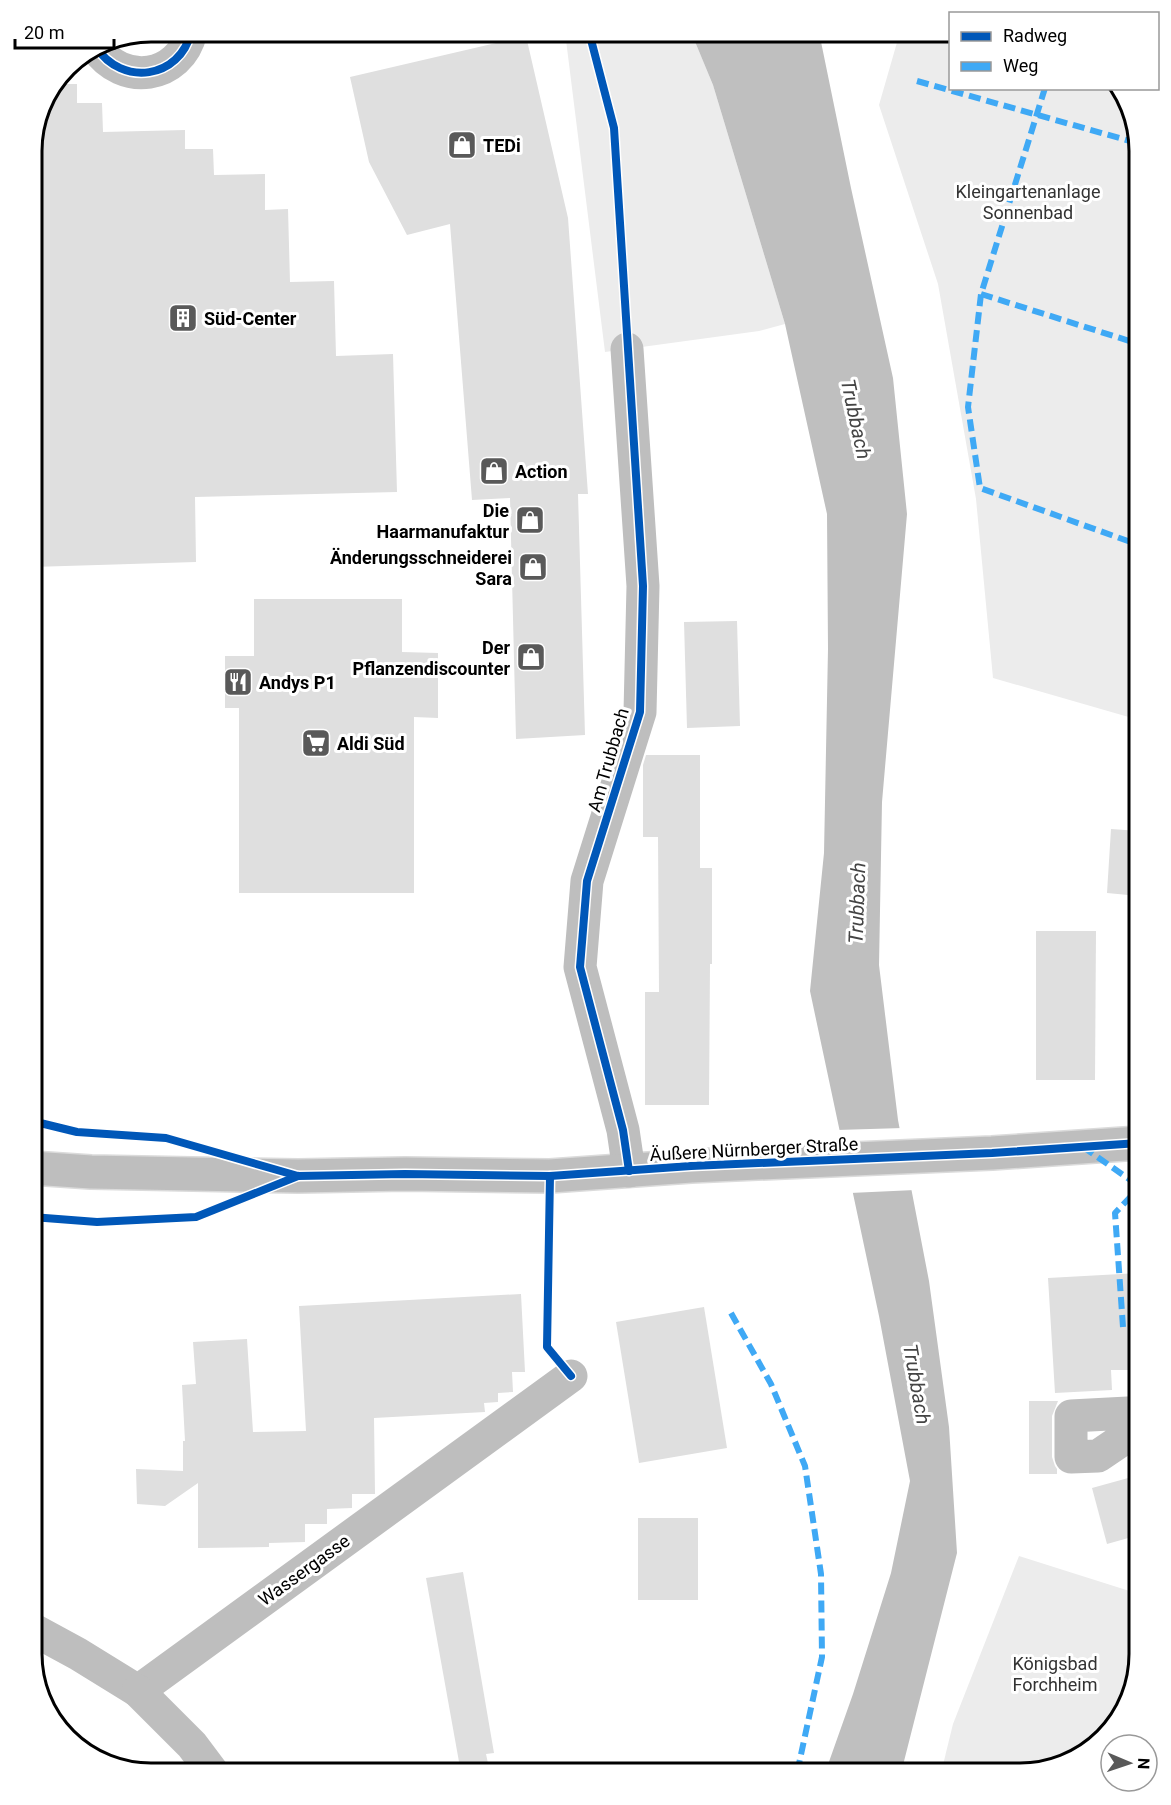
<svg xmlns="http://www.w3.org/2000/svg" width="1171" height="1805" viewBox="0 0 1171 1805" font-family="Roboto,sans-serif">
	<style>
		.green { fill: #ececec }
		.water { fill: #bfbfbf }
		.pier { fill: #fff }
		.building { fill: #dfdfdf }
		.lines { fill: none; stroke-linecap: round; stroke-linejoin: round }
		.major-casing { stroke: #dbdbdb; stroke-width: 36 }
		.minor { stroke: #bebebe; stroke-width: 33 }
		.major { stroke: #bebebe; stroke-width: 33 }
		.quiet { stroke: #3fa9f5; stroke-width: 6; stroke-dasharray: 12 6; stroke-linecap: butt }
		.cycleway-casing { stroke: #fff; stroke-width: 11 }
		.cycleway { stroke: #0057b8; stroke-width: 8 }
		.labels { text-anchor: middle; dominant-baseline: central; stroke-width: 6; stroke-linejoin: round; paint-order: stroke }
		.poi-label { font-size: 18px; font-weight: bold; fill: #000; stroke: #fff; text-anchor: start }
		.park-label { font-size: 18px; fill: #333; stroke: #fff }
		.street-label { font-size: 18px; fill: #000; stroke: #fff }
		.water-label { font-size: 20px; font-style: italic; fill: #444; stroke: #fff }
		.rim { fill: none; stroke: #000; stroke-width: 3 }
	</style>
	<rect width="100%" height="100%" fill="#fff"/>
	<g class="green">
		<path d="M565,32H691L713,85L785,324L759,331L605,352Z"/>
		<path d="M900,32H950V88H1121L1124,91L1139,151V720L993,678L976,499L938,284L879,105Z"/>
		<path d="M1019,1556L1139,1594V1655L1123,1714L1080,1758L1021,1773H941L953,1724Z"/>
	</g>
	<path class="water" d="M691,32H819L851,188L893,378L907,514L882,802L879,965L898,1120L929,1281L949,1427L957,1553L901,1773H825L853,1694L891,1573L910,1481L879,1316L810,991L824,853L828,649L827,514L785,324L713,85Z"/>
	<path class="pier" d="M903,1128L915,1190L850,1193L837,1130Z"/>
	<g class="building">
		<path d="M526,36L568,218L588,494H578L585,735L516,739L510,498L472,500L450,224L407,235L369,162L350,77Z"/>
		<path d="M54,84H77V103H102L103,132L185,130V149H213L214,175L265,174V210L288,209L290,282L334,281L336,356L393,354L397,492L195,497L196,562L32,567V143L41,105Z"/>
		<path d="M254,599H402V652L438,653V718L414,717V893H239V708H225V656H254Z"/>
		<path d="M737,621L740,726L687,728L684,622Z"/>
		<path d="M646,755H700V868H712V964H710L709,1105H645V992H659L658,837H643V765Z"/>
		<path d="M1111,829L1139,831V896L1107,893Z"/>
		<path d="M1036,931H1096L1095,1080H1036Z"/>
		<path d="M1139,1273V1370H1111L1112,1390L1055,1393L1048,1278Z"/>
		<path d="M521,1294L525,1372H512L513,1392L498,1393V1402L484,1403L485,1412L374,1418L375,1494H352V1508L327,1509V1524H305V1542L269,1543V1547L198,1548V1483L165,1506L137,1504L136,1469L183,1471V1441H185L182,1385L196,1384L193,1342L247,1339L253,1432L306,1431L299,1306Z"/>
		<path d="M704,1307L727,1448L639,1463L616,1322Z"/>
		<path d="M1029,1401H1058L1052,1416V1457L1055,1466L1057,1469V1474H1029Z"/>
		<path d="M1139,1475V1535L1107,1544L1092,1488Z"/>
		<rect x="638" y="1518" width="60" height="82"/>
		<path d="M463,1572L494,1753L486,1754L490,1773H461L426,1578Z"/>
	</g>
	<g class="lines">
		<g class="major-casing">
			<path id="major" d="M32,1168L91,1172L298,1176L405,1174L550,1176L691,1166L992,1153L1139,1143"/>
		</g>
		<g class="minor">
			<path d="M96,47C122,87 180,79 191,32"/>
			<path d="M627,349L643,586L640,712L587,881L580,967L623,1130L629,1171"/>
			<path d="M1129,1435L1128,1413L1071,1416V1457L1098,1456L1129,1435H1139"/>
			<path d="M32,1629L78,1654L138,1691L571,1376"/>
			<path d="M138,1691L192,1745L213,1773"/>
		</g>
		<use href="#major" class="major"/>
		<g class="quiet">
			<path d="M917,81L1137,143"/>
			<path d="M1045,88L981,294L968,407L980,488L1139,545"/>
			<path d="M981,294L1139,344"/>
			<path d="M1083,1147L1139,1186"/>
			<path d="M731,1313L771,1384L805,1466L821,1574L822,1657L797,1773"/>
			<path d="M1123,1327L1115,1213L1139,1188"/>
		</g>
		<g class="cycleway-casing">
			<g id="cycleway">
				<path d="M589,32L614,128L643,586L640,712L587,881L580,967L623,1130L629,1171"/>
				<path d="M96,47C122,87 180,79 191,32"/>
				<path d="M32,1121L77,1132L166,1138L298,1176L405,1174L550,1176L691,1166L992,1153L1139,1143"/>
				<path d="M550,1176L547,1347L571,1376"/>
				<path d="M32,1217L97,1222L196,1217L298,1176"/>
			</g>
		</g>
		<use href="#cycleway" class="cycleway"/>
	</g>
	<defs>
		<g id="shop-square" transform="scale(1.5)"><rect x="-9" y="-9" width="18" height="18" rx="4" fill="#595959" stroke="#fff"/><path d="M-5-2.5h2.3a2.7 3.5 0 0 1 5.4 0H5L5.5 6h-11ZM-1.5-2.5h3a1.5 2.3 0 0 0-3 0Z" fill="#fff"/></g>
		<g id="building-square" transform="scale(1.5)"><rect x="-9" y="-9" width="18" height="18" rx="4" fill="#595959" stroke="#fff"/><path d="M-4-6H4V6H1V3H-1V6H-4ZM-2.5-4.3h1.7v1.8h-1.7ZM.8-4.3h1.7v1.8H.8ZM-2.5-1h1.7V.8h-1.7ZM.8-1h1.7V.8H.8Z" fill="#fff"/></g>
		<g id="restaurant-square" transform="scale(1.5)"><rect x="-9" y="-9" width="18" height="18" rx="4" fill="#595959" stroke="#fff"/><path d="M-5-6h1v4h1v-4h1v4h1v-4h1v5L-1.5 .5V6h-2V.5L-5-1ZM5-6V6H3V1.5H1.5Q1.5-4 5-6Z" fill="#fff"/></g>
		<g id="supermarket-square" transform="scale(1.5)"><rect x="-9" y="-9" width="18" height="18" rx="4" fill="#595959" stroke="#fff"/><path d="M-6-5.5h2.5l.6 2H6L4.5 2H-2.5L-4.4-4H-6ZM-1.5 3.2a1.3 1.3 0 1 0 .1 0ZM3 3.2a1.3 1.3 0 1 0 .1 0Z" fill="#fff"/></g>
	</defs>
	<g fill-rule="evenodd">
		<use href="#shop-square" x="462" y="145"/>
		<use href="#building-square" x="183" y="318"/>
		<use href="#shop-square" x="494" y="471"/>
		<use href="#shop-square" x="530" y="520"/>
		<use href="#shop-square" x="533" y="567"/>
		<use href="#shop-square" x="531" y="657"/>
		<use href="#restaurant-square" x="238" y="682"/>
		<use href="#supermarket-square" x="316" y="743"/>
	</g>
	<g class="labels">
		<g class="poi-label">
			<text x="483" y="145">TEDi</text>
			<text x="204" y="318">Süd-Center</text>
			<text x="515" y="471">Action</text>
			<text x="509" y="510" text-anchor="end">Die<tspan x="509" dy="21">Haarmanufaktur</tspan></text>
			<text x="512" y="557" text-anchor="end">Änderungsschneiderei<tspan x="512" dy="21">Sara</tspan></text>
			<text x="510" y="647" text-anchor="end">Der<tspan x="510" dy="21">Pflanzendiscounter</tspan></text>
			<text x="259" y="682">Andys P1</text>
			<text x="337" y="743">Aldi Süd</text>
		</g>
		<g class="park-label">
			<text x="1028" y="191">Kleingartenanlage<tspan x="1028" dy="21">Sonnenbad</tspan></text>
			<text x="1055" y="1663">Königsbad<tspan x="1055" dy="21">Forchheim</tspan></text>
		</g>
		<g class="street-label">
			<text transform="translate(608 760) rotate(-74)">Am Trubbach</text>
			<text transform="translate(754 1149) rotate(-3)">Äußere Nürnberger Straße</text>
			<text transform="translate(304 1570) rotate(-36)">Wassergasse</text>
		</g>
		<g class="water-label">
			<text transform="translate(856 419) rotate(78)">Trubbach</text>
			<text transform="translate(857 903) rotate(-88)">Trubbach</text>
			<text transform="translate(917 1384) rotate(80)">Trubbach</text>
		</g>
	</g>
	<path d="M0 0H1171V1805H0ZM151 42H1020A109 109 0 0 1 1129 151V1654A109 109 0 0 1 1020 1763H151A109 109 0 0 1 42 1654V151A109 109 0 0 1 151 42Z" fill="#fff" fill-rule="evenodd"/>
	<path class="rim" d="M151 42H1020A109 109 0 0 1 1129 151V1654A109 109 0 0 1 1020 1763H151A109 109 0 0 1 42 1654V151A109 109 0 0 1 151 42Z"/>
	<rect x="949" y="12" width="210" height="78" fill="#ffffff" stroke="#999999" stroke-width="1.5"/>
	<rect x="961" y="32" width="30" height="9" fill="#0057b8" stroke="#999999" stroke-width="1.5"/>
	<text x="1003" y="42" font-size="18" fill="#000000">Radweg</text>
	<rect x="961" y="62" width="30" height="9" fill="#3fa9f5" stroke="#999999" stroke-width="1.5"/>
	<text x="1003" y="72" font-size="18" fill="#000000">Weg</text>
	<g transform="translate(1129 1763) rotate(92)"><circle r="28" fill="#ffffff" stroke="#999999" stroke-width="1.5"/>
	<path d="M0-4.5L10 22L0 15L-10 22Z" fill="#595959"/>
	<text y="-9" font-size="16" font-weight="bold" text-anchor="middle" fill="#000000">N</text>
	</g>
	<path d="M15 39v9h99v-9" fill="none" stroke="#000000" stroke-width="3"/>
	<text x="24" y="39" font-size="18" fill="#000000" stroke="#ffffff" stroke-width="4.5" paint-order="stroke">20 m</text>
</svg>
